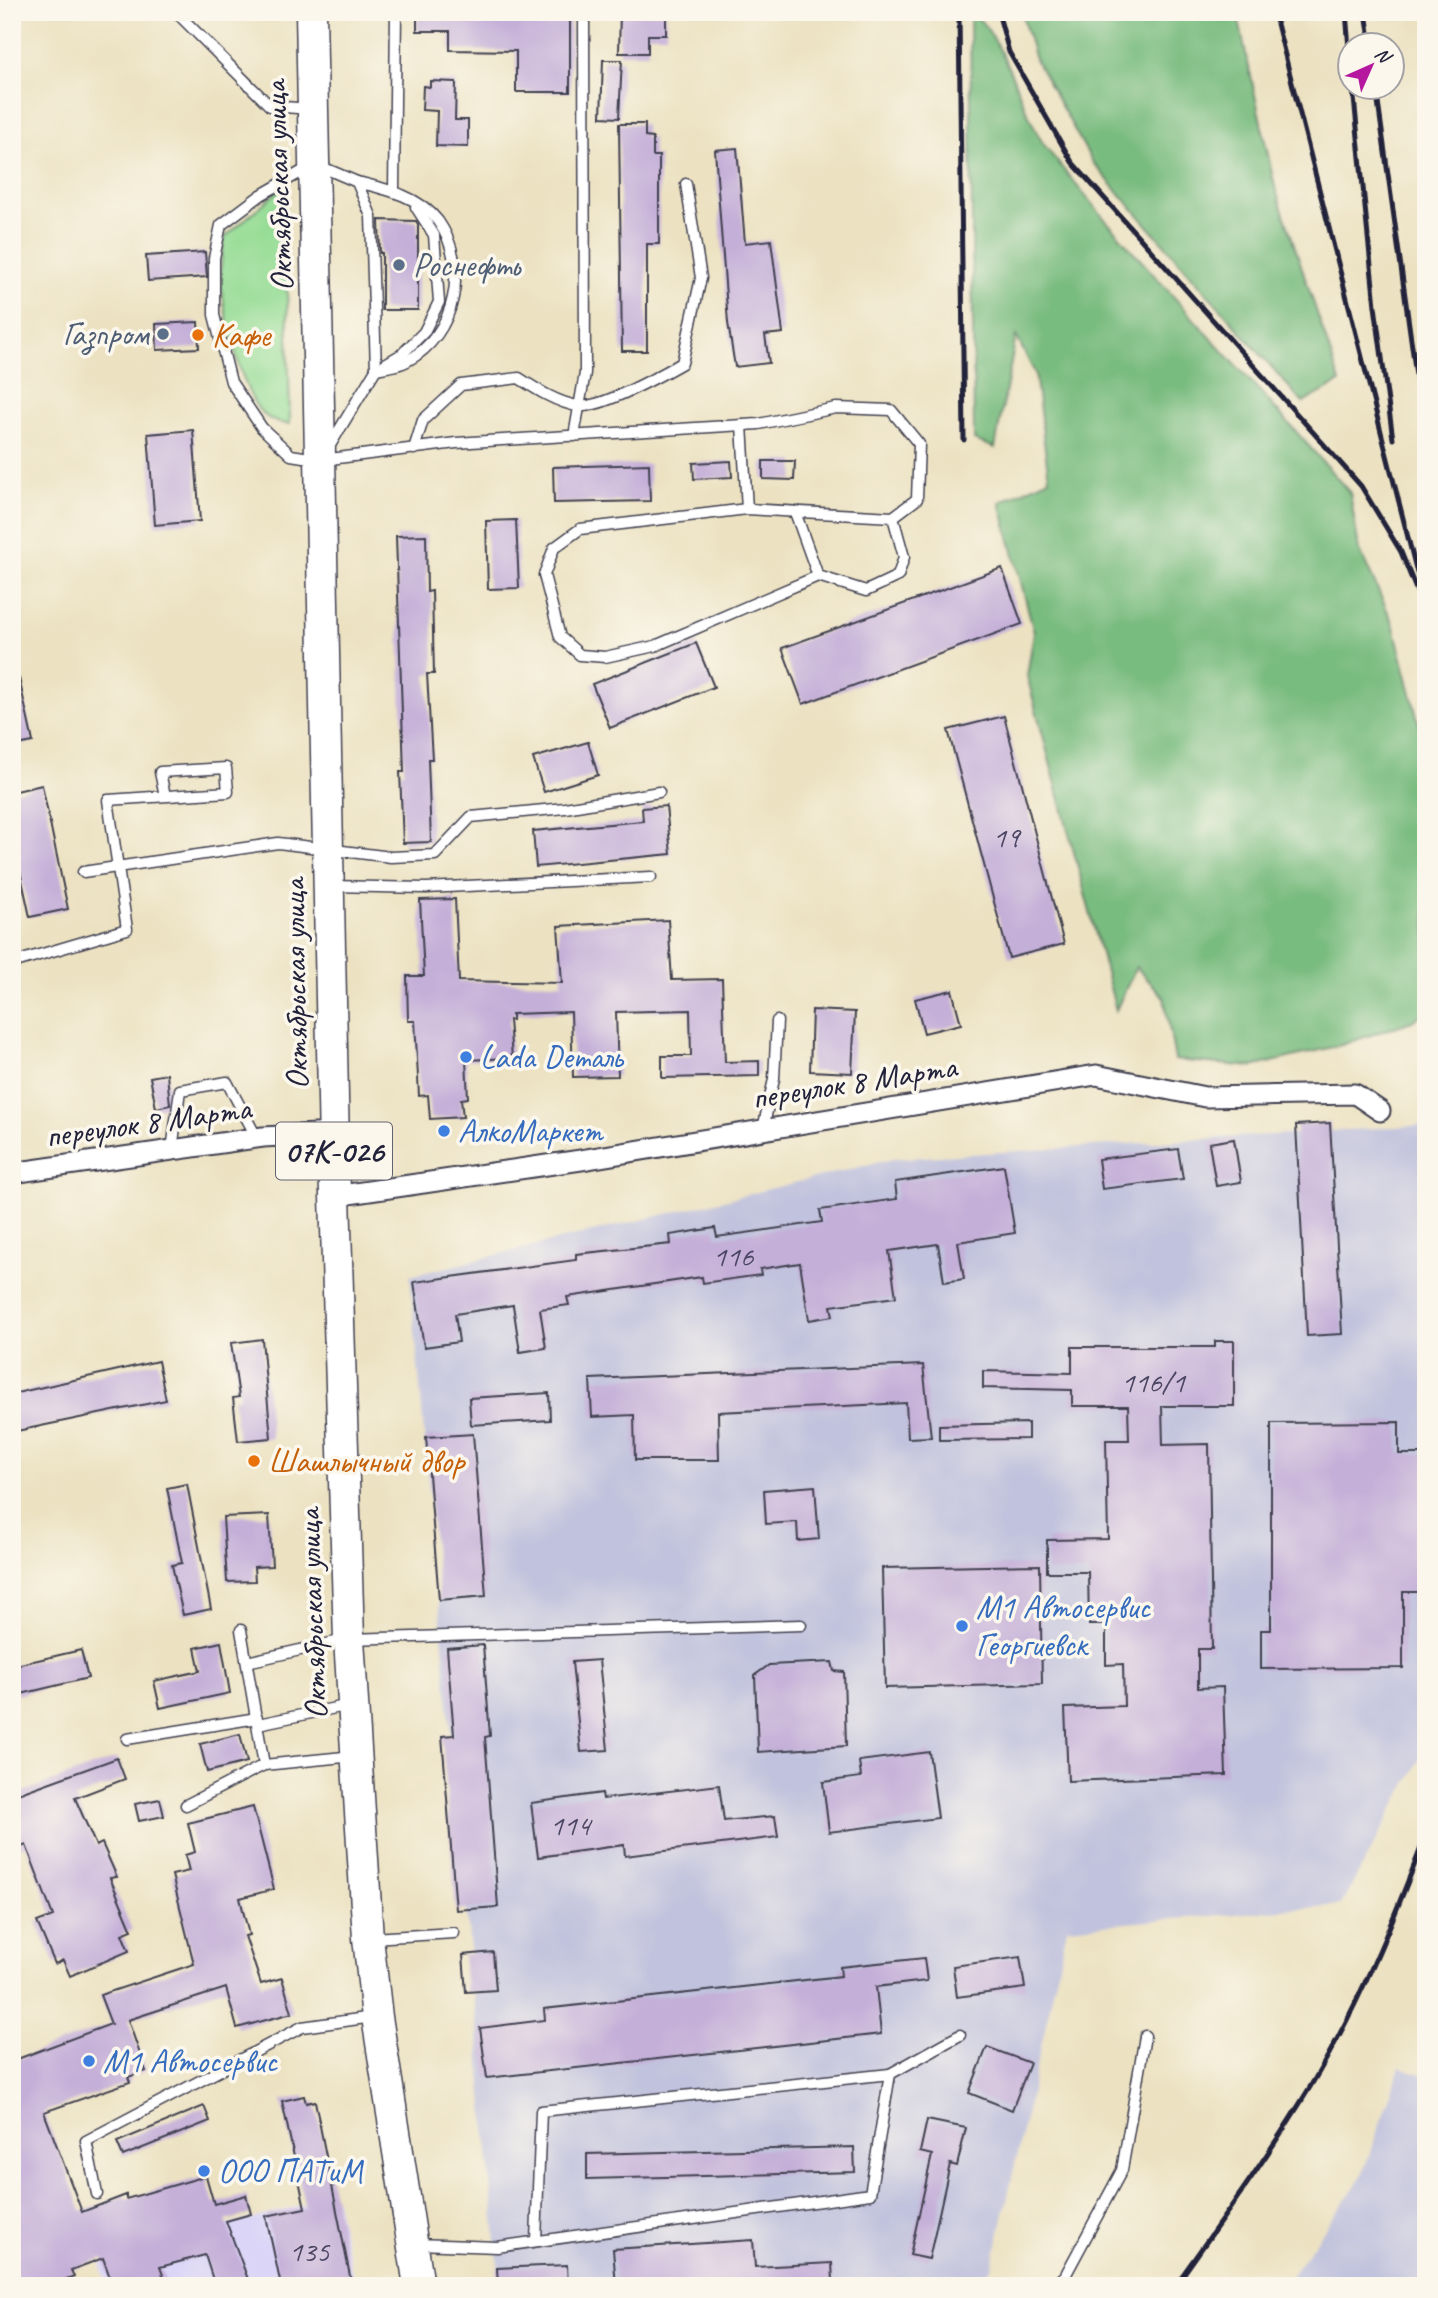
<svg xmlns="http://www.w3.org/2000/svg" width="1438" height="2298" viewBox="0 0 1438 2298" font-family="Caveat,sans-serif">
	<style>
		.built { fill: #dbd6f7 }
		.industrial { fill: #c1c2dd }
		.green { fill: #97dd96; stroke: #5c8068; stroke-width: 2 }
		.forest { fill: #79bc7f; stroke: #4e6f5d; stroke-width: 2 }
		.building { fill: #c4afd8 }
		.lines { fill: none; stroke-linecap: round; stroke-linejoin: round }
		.lane-casing { stroke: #403f4f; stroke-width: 13 }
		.street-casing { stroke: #403f4f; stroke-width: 23 }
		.primary-casing { stroke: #403f4f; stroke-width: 33 }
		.lane { stroke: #fff; stroke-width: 10 }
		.street { stroke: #fff; stroke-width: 19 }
		.primary { stroke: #fff; stroke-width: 30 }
		.rail { stroke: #22223b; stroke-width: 5 }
		.service-dot { fill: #5c6f8a; stroke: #fbf7ec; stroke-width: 2.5 }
		.food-dot { fill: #e8710a; stroke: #fbf7ec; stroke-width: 2.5 }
		.shop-dot { fill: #3f7fe0; stroke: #fbf7ec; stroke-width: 2.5 }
		.labels { text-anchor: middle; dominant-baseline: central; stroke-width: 7; stroke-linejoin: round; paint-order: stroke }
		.number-label { font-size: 30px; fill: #4a4562 }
		.shield { fill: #fbf7ec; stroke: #636270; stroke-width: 2 }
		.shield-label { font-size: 32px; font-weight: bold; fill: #22223b }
		.street-label { font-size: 33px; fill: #22223b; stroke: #fbf7ec }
		.service-label { font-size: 33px; fill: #4e5e75; stroke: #fbf7ec; text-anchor: start }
		.food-label { font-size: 33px; fill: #c56008; stroke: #fbf7ec; text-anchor: start }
		.shop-label { font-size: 33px; fill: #366cbe; stroke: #fbf7ec; text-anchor: start }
	</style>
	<rect width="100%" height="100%" fill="#fbf7ec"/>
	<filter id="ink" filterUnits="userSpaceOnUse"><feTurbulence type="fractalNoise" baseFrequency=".0143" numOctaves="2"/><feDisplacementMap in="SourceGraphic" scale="14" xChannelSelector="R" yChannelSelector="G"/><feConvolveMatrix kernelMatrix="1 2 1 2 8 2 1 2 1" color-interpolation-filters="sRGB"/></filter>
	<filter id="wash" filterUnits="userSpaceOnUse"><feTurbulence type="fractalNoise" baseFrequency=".00686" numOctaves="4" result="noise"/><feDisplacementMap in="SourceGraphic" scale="28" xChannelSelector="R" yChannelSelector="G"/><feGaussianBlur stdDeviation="1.57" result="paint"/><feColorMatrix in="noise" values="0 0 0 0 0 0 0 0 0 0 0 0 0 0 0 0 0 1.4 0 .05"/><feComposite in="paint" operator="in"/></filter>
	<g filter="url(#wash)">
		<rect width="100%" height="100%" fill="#ece2c2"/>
		<path class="built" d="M335,2197L355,2286H108L100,2264L140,2248Z"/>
		<g class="industrial">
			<path d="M1426,1125V1748L1341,1905L1067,1928L992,2268L974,2286H500L410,1276L893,1159Z"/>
			<path d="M1400,2067L1426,2076V2286H1284L1361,2178Z"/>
		</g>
		<path class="green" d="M280,189L285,192L290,424C279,424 270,421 261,412C241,390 222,306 221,276C220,263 223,250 225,237Z"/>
		<g class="forest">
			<path d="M970,12C1004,32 1022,117 1048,150C1142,269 1251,377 1350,493L1359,549L1393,623L1426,752V1011L1412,1021L1341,1045L1252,1067L1175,1060L1164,997L1136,967L1116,1010L1027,676L1034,632L1000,502L1049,479L1035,373L1016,336L995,448L974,440Z"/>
			<path d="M1021,12H1237L1275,187L1340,382L1303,403L1093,163L1035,59Z"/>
		</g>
		<g id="blocks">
			<g class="building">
				<path d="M417,12H570V92H516V51L450,50V31H417Z"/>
				<path d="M620,12H666V35H648V53H619Z"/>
				<path d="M603,60H622L619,118L601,117Z"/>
				<path d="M430,81L456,82L455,120H468V147L436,146L437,111L422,110L423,86L430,87Z"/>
				<path d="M619,124H645V137L653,138V156H659V244H647V351H622Z"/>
				<path d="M737,148L745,243L771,240L783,333L765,335L769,363L735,367L728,323L715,150Z"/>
				<path d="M379,220L416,221L418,224V310H382V253H380Z"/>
				<path d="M205,252L207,277L148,281L146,256Z"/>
				<path d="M198,322L199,348L157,350L156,324Z"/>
				<path d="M193,430L200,521L155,525L148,434Z"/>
				<path d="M731,461L732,477L694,479L693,463Z"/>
				<path d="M763,461H795L794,480L763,479Z"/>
				<path d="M649,464L650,501L554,503L553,467Z"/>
				<path d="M516,520L519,588L488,589L486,521Z"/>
				<path d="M426,535L427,592L432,591L434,674H427L432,759H428L431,842L403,843L400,772H404L396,536Z"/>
				<path d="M1002,568L1022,624L803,704L782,648Z"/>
				<path d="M696,643L714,687L610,728L592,684Z"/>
				<path d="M19,678L33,742L12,746V679Z"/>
				<path d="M1004,716L1064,944L1009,958L948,730Z"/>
				<path d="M588,742L598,775L544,792L533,758Z"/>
				<path d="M42,785L68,909L30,917L12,834V792Z"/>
				<path d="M666,806L671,854L536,867L533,831L643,821L642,808Z"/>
				<path d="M455,899L459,981L562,983L558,926L668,920L672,980L722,979L725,1062L759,1061V1076L662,1078V1056H691L690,1010L616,1012L618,1076L573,1077L571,1012L512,1014V1020H509L512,1058L466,1060L468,1098L461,1099L463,1117L430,1119L428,1095L419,1096L415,1021H408L407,976H424L420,900Z"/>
				<path d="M952,990L961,1024L924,1033L915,999Z"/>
				<path d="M812,1010L855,1012L852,1073L810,1071Z"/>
				<path d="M167,1074L170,1105L156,1108L150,1077Z"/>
				<path d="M1330,1123L1342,1334L1307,1336L1296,1125Z"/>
				<path d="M1234,1139L1241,1182L1216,1186L1209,1143Z"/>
				<path d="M1178,1149L1183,1179L1102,1189L1098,1159Z"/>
				<path d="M1004,1166L1015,1233L958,1242L964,1279L944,1282L938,1244L889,1251L896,1297L831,1306L833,1316L809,1320L800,1263L760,1269L761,1275L703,1283L702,1277L567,1297L569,1305L540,1309L546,1348L520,1352L513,1305L455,1314L459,1342L424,1347L414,1282L576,1260V1254L671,1244L670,1235L715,1228L717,1237L822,1222L820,1210L897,1199L895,1182Z"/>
				<path d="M262,1339L271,1438L238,1441L233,1398L239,1397L231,1343Z"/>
				<path d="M1215,1341H1234V1406H1162L1163,1445L1209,1444L1212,1649H1198V1688L1223,1687L1226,1775L1068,1781L1065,1708L1124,1706L1123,1664L1106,1665V1625H1089L1088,1572H1047V1540L1108,1539L1106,1440H1129L1128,1406H1072V1390L983,1388V1371L1072,1373V1347H1215Z"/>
				<path d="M158,1361L166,1400L12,1432V1394Z"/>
				<path d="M923,1365L931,1437L908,1438L906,1403L718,1412L719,1460H635L634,1415L592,1417L590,1379Z"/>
				<path d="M549,1393L550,1420L471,1425L469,1398Z"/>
				<path d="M1399,1422V1454H1426V1592H1403V1668L1261,1669V1630H1271V1423Z"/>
				<path d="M1028,1423V1439L939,1440V1425Z"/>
				<path d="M473,1434L486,1596L439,1600L426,1437Z"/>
				<path d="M187,1484L211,1609L183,1615L172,1565L182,1563L167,1488Z"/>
				<path d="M815,1486L819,1539L798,1541L797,1522L766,1524L764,1490Z"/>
				<path d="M269,1515L272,1566L254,1567L255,1581L227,1582L223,1517Z"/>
				<path d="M1040,1565L1042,1684L885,1688L882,1568Z"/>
				<path d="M221,1642L230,1693L160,1708L154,1681L200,1671L195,1648Z"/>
				<path d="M483,1645L490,1736L485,1737L498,1907L456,1910L442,1736L454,1735L447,1648Z"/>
				<path d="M81,1650L88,1678L17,1695L15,1687H12V1666Z"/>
				<path d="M599,1660L608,1750L581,1752L572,1662Z"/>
				<path d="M832,1662L834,1671L844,1672L846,1746L758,1752L755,1675L769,1665Z"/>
				<path d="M240,1734L247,1762L207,1772L200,1744Z"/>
				<path d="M929,1752L938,1818L829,1832L823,1782L861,1777L859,1761Z"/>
				<path d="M117,1758L125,1779L75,1798L96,1846L102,1843L117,1877L110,1878L132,1930L122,1934L129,1951L70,1976L63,1960L55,1964L37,1922L53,1916L26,1845L12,1851V1796Z"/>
				<path d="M719,1785L724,1821L775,1816L778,1837L625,1856L624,1845L538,1857L531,1803L602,1793L603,1799Z"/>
				<path d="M160,1799L164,1816L139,1821L135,1804Z"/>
				<path d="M253,1807L274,1889L240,1898L249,1935L245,1936L261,1984L282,1978L292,2013L237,2028L226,1988L128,2020L146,2071L128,2077L130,2082L44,2112L82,2212L126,2195V2199L206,2176L214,2204L246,2195L251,2214L226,2221L249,2282L215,2286L205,2255L160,2267L167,2286H113L103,2258L71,2270L74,2277L53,2286H12V2061L111,2024L100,1995L194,1964L172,1875L189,1871L185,1855L195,1852L188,1823Z"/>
				<path d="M493,1952L496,1990L466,1992L463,1955Z"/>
				<path d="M1020,1957L1025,1988L957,1997L953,1966Z"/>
				<path d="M924,1958L927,1981L876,1987L881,2034L487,2078L480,2028L545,2020L544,2009L841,1976L840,1967Z"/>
				<path d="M987,2047L1030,2063L1012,2110L969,2093Z"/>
				<path d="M304,2096L306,2103L315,2101L352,2286H281L266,2216L305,2208L282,2101Z"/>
				<path d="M204,2106L210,2121L123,2156L117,2142Z"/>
				<path d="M927,2120L966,2128L957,2166L950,2164L929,2259L910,2255L932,2155L920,2152Z"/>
				<path d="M854,2147L855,2172L587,2179V2154Z"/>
				<path d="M753,2240L755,2267L832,2263L833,2281H825V2286H616L613,2249Z"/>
				<path d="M567,2265L568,2286H498L497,2268Z"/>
			</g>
		</g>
	</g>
	<g filter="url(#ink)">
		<use href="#blocks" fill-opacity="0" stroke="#403f4f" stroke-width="2"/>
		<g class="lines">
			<g class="lane-casing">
				<g id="lane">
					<path d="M176,12L270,106L311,109"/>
					<path d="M357,182C386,189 419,196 438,221C470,266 456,335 407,361C398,366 385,367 376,369"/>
					<path d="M394,190L396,12"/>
					<path d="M385,364L402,354L424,332L439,302L434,235L416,207"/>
					<path d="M742,425L747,509"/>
					<path d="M574,436L585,373L584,12"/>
					<path d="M329,447L376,369L371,216L357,182L315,164L261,195L221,225L214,258V315L231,382L262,428L291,455L322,460L456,443L759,424L836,408L891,410L919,444L917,499L893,517L747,509L580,529L554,548L544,575L560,637L580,655L605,657L655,646L818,576L866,591L898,576L904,557L893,517"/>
					<path d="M414,449L423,420L461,385L519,378C536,389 557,403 578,406C601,409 661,375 682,363L701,278L686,184"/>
					<path d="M795,512L818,576"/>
					<path d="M83,872L278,843L391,857L435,855L471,817L565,808L659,792"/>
					<path d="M330,886L426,888L651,877"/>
					<path d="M12,963L127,929L108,800L228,792L226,768L160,772L165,796"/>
					<path d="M763,1129L774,1079L777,1021"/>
					<path d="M172,1150L180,1090L227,1082L257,1138"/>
					<path d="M241,1630L264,1765"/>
					<path d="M247,1662L349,1639L801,1625"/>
					<path d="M258,1724L350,1705"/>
					<path d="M127,1739L257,1718"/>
					<path d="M186,1805L264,1765L354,1756"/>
					<path d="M372,1938L454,1933"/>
					<path d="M890,2074L960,2035"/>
					<path d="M97,2194L86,2141L302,2027L373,2017"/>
					<path d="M417,2244L497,2247L870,2194L890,2074L541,2111L536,2241"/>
					<path d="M1054,2286L1065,2276L1122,2170L1145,2036"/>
				</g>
			</g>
			<g class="street-casing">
				<g id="street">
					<path d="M12,1173L263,1137L334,1133"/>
					<path d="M335,1196L581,1160L1096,1075L1205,1097L1355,1094L1380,1111"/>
				</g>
			</g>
			<g class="primary-casing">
				<path id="primary" d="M311,12L335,1196L349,1639L368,1938L377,2017L419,2286"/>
			</g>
			<use href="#lane" class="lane"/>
			<use href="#street" class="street"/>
			<use href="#primary" class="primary"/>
			<g class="rail">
				<path d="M959,12L964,440"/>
				<path d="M998,12L1009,52L1072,162L1361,486L1401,552L1426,614"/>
				<path d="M1274,12L1417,573"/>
				<path d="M1346,12L1350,61"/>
				<path d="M1366,12L1371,46"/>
				<path d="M1353,88L1375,306L1393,439"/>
				<path d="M1376,88L1426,447"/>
				<path d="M1175,2286C1221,2221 1269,2155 1310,2087C1358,2008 1393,1921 1426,1835"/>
			</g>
		</g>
	</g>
	<g class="service-dot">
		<circle cx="399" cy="265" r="7"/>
		<circle cx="163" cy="334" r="7"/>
	</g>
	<g class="food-dot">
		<circle cx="198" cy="335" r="7"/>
		<circle cx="254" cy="1461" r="7"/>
	</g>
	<g class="shop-dot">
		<circle cx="466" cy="1057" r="7"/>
		<circle cx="444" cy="1131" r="7"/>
		<circle cx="962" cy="1626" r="7"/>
		<circle cx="89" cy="2061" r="7"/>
		<circle cx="204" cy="2171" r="7"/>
	</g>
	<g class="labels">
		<g class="number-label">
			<text x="1006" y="837">19</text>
			<text x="733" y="1256">116</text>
			<text x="1153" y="1382">116/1</text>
			<text x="570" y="1825">114</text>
			<text x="309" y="2251">135</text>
		</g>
		<rect class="shield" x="276" y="1122.5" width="116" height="57" rx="5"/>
		<g class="shield-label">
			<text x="334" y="1151">07К-026</text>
		</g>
		<g class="street-label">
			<text transform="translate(278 186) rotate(-92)">Октябрьская улица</text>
			<text transform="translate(295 984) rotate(-91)">Октябрьская улица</text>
			<text transform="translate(854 1082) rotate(-9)">переулок 8 Марта</text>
			<text transform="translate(148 1122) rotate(-8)">переулок 8 Марта</text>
			<text transform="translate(312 1614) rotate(-92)">Октябрьская улица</text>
		</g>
		<g class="service-label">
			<text x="413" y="265">Роснефть</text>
			<text x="149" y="334" text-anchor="end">Газпром</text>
		</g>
		<g class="food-label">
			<text x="212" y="335">Кафе</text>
			<text x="268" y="1461">Шашлычный двор</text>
		</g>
		<g class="shop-label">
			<text x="480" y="1057">Lada Dеталь</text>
			<text x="458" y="1131">АлкоМаркет</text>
			<text x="976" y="1607">М1 Автосервис<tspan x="976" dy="38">Георгиевск</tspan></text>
			<text x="103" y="2061">М1 Автосервис</text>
			<text x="218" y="2171">ООО ПАТиМ</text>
		</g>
	</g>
	<rect width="1438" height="2298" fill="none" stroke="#fbf7ec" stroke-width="42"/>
	<g transform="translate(1371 66) rotate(45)"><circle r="33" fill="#fbf7ec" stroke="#a4a2a5" stroke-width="2"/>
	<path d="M0-5L12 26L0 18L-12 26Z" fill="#b5179e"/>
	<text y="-10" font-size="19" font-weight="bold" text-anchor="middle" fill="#22223b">N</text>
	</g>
</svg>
